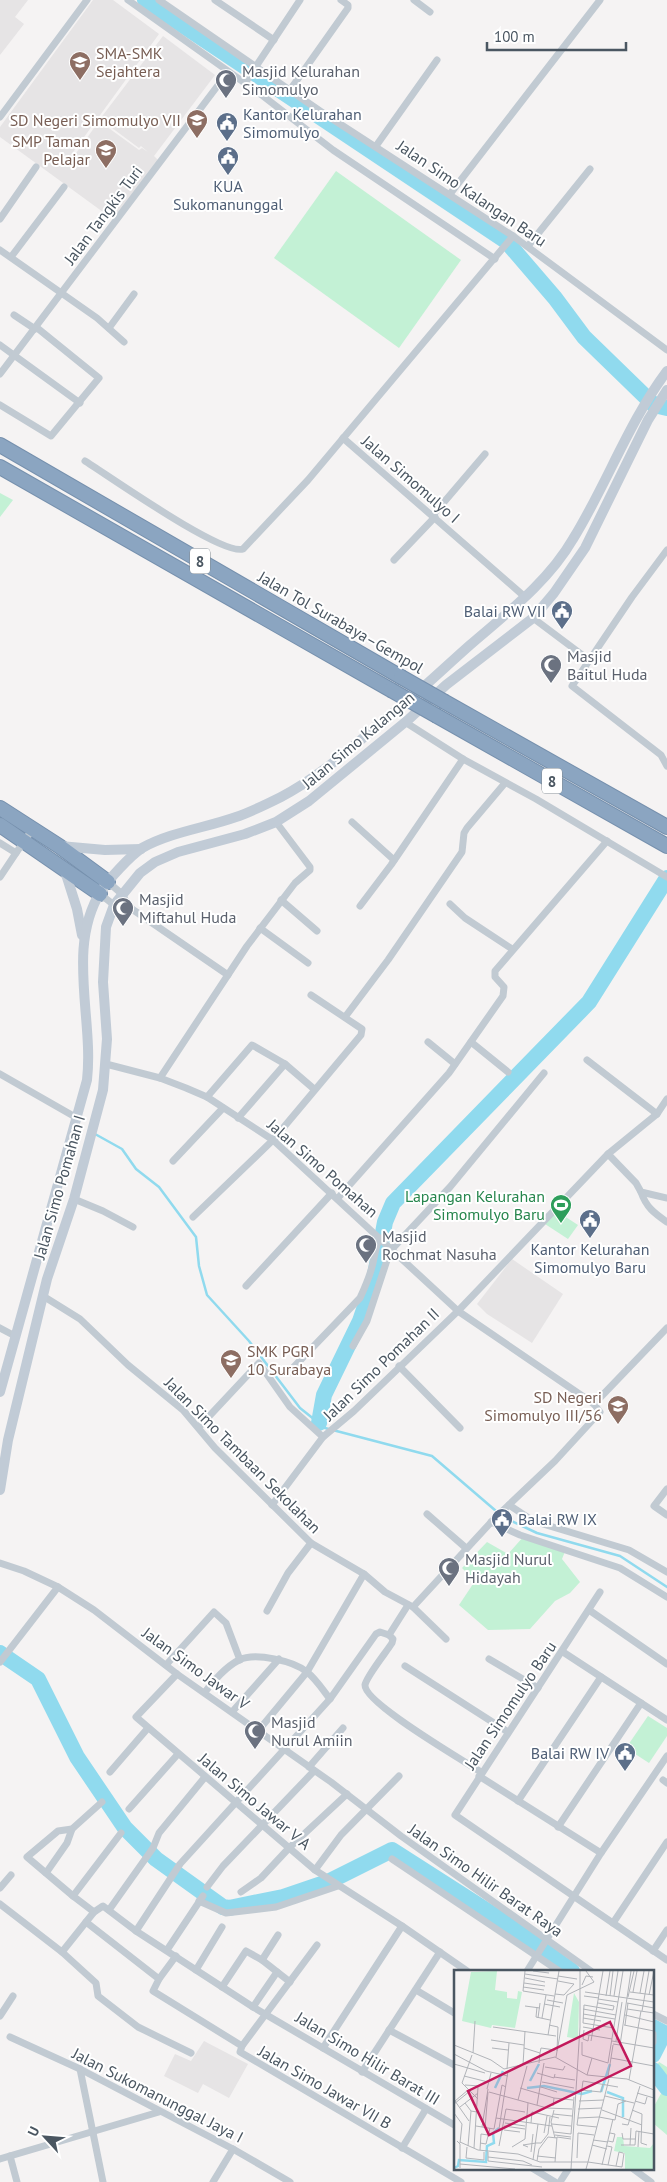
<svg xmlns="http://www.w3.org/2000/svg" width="667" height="2182" viewBox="0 0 667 2182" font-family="'PT Sans',sans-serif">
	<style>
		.education { fill: #e6e4e5 }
		.green { fill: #c3f1d5 }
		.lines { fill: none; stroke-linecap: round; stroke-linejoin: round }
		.stream { stroke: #90daee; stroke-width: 2.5 }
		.river { stroke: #90daee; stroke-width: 16 }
		.highway-casing { stroke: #7690ad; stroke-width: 16 }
		.street { stroke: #c1cad2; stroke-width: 7 }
		.secondary { stroke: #c1cbd6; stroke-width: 10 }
		.highway { stroke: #8ba5c1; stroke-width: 14 }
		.highway-bridge-casing { stroke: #7690ad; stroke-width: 16; stroke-linecap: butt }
		.highway-bridge { stroke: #8ba5c1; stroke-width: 14 }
		.labels { text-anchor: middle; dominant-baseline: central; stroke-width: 4; stroke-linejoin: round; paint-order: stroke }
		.shield { fill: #fff; stroke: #808990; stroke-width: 1 }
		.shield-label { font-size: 15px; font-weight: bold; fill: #4a5661 }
		.education-label { font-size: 16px; fill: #785e54; stroke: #fff; text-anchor: end }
		.worship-label { font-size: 16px; fill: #5b616d; stroke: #fff; text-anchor: start }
		.service-label { font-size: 16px; fill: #4e5e75; stroke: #fff; text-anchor: start }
		.street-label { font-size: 16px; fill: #4a5661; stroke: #fff }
		.leisure-label { font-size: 16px; fill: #27864d; stroke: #fff; text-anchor: end }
		.inset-river { fill: none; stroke: #90daee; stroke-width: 2.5 }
		.inset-road { fill: none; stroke: #b1b4b9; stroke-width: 1 }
		.view { fill: #c2185b; fill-opacity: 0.15; stroke: #c2185b; stroke-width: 2.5 }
		.inset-edge { fill: none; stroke: #4a5661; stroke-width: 2.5 }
	</style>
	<rect width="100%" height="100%" fill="#f5f3f3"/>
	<g class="education">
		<path d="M0,0H28L15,17L24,24L0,55Z"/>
		<path d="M93,0H113L159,34L71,155L74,156L99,121L139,150L142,148L148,152L141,146L139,148L100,119L163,36L215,75L154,156L158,160L114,220L0,137V127Z"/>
		<path d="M512,1259L563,1294L532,1343L487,1314L477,1304Z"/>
		<path d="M204,2041L248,2064L229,2098L203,2084L198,2093L164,2076L175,2054L191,2061Z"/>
	</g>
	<g class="green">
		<path d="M336,171L461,260L399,348L274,258Z"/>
		<path d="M0,493L13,500L0,517Z"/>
		<path d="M555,1210L578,1225L568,1239L545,1224Z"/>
		<path d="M524,1536L566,1549L562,1559L580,1582L570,1593L555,1601L530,1629L488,1630L459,1605L475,1581L462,1568L487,1542L508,1554Z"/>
		<path d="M648,1716L667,1728V1736L649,1763L626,1748Z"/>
		<path d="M659,2062L667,2067V2135L653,2123V2108L663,2090L653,2082V2072Z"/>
	</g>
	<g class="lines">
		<path class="stream" d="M95,1134L122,1149L136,1169L159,1187L196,1237L199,1266L207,1295L249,1341L300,1408L325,1428L432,1456L503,1517L537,1533L620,1556L667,1587"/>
		<g class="river">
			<path d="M145,0L506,241L555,298L584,337L654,405L667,408"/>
			<path d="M319,1423L324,1395L360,1321L374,1280L385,1222L393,1203L589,1002L667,878"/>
			<path d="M0,1653L38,1679L77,1757L125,1828L156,1859L223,1907L229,1908L283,1897L330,1881L392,1850L506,1923L572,1971"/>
			<path d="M653,2027L664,2033L653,2055"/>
			<path d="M653,2070L667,2088"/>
		</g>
		<g class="highway-casing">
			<g id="highway">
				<path d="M0,445L401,677"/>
				<path d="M0,467L391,690"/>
				<path d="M445,702L667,827"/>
				<path d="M437,716L667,846"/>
				<path d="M0,808L59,846L108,882"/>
				<path d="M0,825L100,894"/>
			</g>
		</g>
		<g class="street">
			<path d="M128,0L263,96L333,150L495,259"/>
			<path d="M159,0L320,111L513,236L667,350"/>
			<path d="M215,0L274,40"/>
			<path d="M414,0L430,12"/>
			<path d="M245,83L300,0"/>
			<path d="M290,90L348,8V5L341,0"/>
			<path d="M0,117L87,0"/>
			<path d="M376,146L437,60"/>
			<path d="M450,194L600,0"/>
			<path d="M0,219L36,167"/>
			<path d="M528,246L590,169"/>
			<path d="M0,250L97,318L124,342"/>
			<path d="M11,257L64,187"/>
			<path d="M14,315L35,329"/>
			<path d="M109,328L134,294"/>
			<path d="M0,345L80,403"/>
			<path d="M0,374L228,72"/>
			<path d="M0,405L51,436L99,378L36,327"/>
			<path d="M343,438L525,597"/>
			<path d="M85,461C109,476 222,556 243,549L308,480L513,236"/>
			<path d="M433,515L485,454"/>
			<path d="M667,550L632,597L572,686L661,755L667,766"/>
			<path d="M394,560L435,517"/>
			<path d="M533,618L589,660"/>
			<path d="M405,722L463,759L536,799L667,877"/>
			<path d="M352,822L394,860"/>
			<path d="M0,843L16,853L32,830"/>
			<path d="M0,877L16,853"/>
			<path d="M108,882L122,894L129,907"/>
			<path d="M100,894L114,905L129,907L228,975"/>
			<path d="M281,900L317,931"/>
			<path d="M450,904L465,918L512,949"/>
			<path d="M360,906L391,865L463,759"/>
			<path d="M260,928L308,963"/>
			<path d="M345,1017L388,960L462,852L464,833L467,828L505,783"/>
			<path d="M428,1042L455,1064"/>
			<path d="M471,1042L508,1072"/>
			<path d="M587,1060L657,1114"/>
			<path d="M285,1064L314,1089"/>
			<path d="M0,1074L77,1118"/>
			<path d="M160,1078L247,946L295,883L310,870V867L276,822"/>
			<path d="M207,1097L252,1045L285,1064L238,1118"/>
			<path d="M667,1099L657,1114L608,1154L636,1183L641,1192L667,1198"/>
			<path d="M173,1161L223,1108"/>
			<path d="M641,1192C646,1207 654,1213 667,1222"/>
			<path d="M338,1198L449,1073L503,996L504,987L495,977V971L607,841"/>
			<path d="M74,1199L103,1211L133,1227"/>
			<path d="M193,1217L273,1140L361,1035L362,1029L311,995"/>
			<path d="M392,1249L450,1187L544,1073"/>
			<path d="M246,1286L332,1193"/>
			<path d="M43,1296L80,1319L128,1365L183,1410L215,1448L311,1543L364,1574L385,1592L413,1607L494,1519L555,1461L600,1412L594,1404L458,1311L273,1140L207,1097L186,1088L160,1078L106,1064"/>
			<path d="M0,1328L15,1336"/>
			<path d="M353,1346L367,1321L391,1248"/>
			<path d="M399,1366L460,1428"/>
			<path d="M289,1372L360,1298C366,1285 372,1271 374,1258C376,1250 376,1245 380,1238"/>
			<path d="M594,1404L667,1328"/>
			<path d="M199,1427L259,1363L290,1407L323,1437"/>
			<path d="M667,1489L654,1506L667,1515"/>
			<path d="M272,1505L323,1437L354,1411L458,1311L608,1154"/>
			<path d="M509,1505L533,1521L629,1550L667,1572"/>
			<path d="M427,1514L466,1548"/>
			<path d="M491,1522L520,1535L620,1568L667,1597"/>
			<path d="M0,1563L24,1571L58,1587L94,1610L177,1674L331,1782L401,1836L591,1971"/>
			<path d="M600,1592L455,1815L667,1960"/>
			<path d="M413,1607L446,1639"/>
			<path d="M589,1610L667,1664"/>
			<path d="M267,1611L288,1573L311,1543"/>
			<path d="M389,1635L393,1639L392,1643C387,1651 366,1677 365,1685C364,1703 463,1760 481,1772"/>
			<path d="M563,1652L667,1720"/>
			<path d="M489,1659L538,1688"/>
			<path d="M0,1662L58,1587"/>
			<path d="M166,1665L214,1612L226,1623L240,1660"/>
			<path d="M405,1666L508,1732"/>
			<path d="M177,1674L136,1717L315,1870L402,1926L467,1971"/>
			<path d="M205,1692C213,1681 227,1666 239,1660C255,1652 294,1661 307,1672C316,1679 323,1690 330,1699"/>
			<path d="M232,1712L279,1659"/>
			<path d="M258,1731L307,1672L364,1574"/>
			<path d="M309,1767L343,1728"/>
			<path d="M110,1772L148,1728"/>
			<path d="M479,1776L601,1853"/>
			<path d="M663,1780L667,1783"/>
			<path d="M518,1801L601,1677"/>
			<path d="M129,1809L178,1754"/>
			<path d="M558,1827L641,1703"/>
			<path d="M392,1859L559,1971"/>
			<path d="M315,1870L341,1835L399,1776"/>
			<path d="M46,1873L67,1843L72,1829"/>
			<path d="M207,1887L223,1866L314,1771"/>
			<path d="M0,1888L11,1875"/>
			<path d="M241,1892L261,1878L289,1848L347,1794"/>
			<path d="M73,1896L27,1857L58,1831L72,1829L102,1802"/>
			<path d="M199,1901L226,1913L276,1907L338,1886"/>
			<path d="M0,1904L62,1952L94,1912L103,1906L136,1931L253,2007L456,2126"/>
			<path d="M109,1910L153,1848L159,1833L205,1777"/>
			<path d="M94,1912L73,1896L121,1833"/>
			<path d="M86,1922L159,1979L153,1991L242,2046"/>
			<path d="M613,1923L667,1842"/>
			<path d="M136,1931L180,1864L330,1699L376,1634L380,1632L389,1635L408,1605"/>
			<path d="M317,1945L242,2046L240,2052L461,2182"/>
			<path d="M167,1950L203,1896"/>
			<path d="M653,1951L667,1930"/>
			<path d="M62,1952L96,1983L98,1996L138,2027L191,2053"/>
			<path d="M262,1960L278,1935"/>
			<path d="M196,1970L222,1927"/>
			<path d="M527,1971L601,1853L667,1756"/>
			<path d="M159,1979L176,1956"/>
			<path d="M222,1987L246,1951L262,1960L290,1982"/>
			<path d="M416,1990L456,2014"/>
			<path d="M253,2007L277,1972"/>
			<path d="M653,2014L667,2021"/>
			<path d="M0,2016L13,1996"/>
			<path d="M389,2030L456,2066"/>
			<path d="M653,2034V2042"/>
			<path d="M10,2037L80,2069L233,2149L290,2182"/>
			<path d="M323,2048L402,1926"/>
			<path d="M80,2069L103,2182"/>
			<path d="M362,2072L440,1952"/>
			<path d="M402,2148L426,2109"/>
			<path d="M10,2156L17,2182"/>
			<path d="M0,2159L159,2112"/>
			<path d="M532,2168L555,2182"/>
			<path d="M632,2168L651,2182"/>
			<path d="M213,2182L233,2149"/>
			<path d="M560,2182L569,2168"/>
		</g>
		<g class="secondary">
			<path d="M60,846L105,850L141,849"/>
			<path d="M64,868L77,909L82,935"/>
			<path d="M0,1392L87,1080C94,1019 66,947 101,891C109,879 130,856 142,848C171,832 205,828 236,817C251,812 267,804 281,797C322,776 357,742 392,714C419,692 444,668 470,645C507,613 548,582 573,539C607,484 628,423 667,371"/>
			<path d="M0,1490L8,1440L47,1279L74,1199L103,1090L107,1039L103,982L106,927L114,905L140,873L155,862L178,852L245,834L276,822L309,801L409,719L446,685L533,618L554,593L585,548L648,420L667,390"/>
		</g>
		<use href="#highway" class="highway"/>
		<g class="highway-bridge-casing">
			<g id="highway-bridge">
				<path d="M401,677L445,702"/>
				<path d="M391,690L437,716"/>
			</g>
		</g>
		<use href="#highway-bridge" class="highway-bridge"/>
	</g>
	<defs>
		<g id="school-pin" transform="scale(1.125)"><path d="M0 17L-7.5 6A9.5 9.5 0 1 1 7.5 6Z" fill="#8d6e63" stroke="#fff"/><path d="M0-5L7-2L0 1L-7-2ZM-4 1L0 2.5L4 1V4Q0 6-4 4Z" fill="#fff"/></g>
		<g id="mosque-pin" transform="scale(1.125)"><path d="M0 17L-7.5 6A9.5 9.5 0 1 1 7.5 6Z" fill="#6b7280" stroke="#fff"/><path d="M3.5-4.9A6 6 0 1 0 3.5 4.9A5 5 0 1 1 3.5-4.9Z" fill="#fff"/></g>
		<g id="civic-pin" transform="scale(1.125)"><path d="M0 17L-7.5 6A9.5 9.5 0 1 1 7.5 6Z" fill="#5c6f8a" stroke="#fff"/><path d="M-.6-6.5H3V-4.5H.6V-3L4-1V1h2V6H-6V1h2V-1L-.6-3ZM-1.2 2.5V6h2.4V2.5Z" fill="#fff"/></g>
		<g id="stadium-pin" transform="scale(1.125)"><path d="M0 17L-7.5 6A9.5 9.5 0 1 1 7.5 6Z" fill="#2e9e5b" stroke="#fff"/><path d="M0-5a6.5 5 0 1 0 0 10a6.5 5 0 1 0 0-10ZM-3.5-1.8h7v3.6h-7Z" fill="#fff"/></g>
	</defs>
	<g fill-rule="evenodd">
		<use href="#school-pin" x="80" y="62"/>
		<use href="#mosque-pin" x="226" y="80"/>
		<use href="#school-pin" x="197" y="120"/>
		<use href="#civic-pin" x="227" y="123"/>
		<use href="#school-pin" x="106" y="150"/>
		<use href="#civic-pin" x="228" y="157"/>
		<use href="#civic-pin" x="562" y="611"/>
		<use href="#mosque-pin" x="551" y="665"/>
		<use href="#mosque-pin" x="123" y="908"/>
		<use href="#stadium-pin" x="561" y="1205"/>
		<use href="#civic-pin" x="590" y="1220"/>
		<use href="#mosque-pin" x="366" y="1245"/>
		<use href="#school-pin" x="231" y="1360"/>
		<use href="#school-pin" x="618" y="1406"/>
		<use href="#civic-pin" x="502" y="1519"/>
		<use href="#mosque-pin" x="449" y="1568"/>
		<use href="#mosque-pin" x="255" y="1731"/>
		<use href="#civic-pin" x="625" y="1753"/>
	</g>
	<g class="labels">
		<g class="shield">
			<rect x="190" y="548.5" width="20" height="25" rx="4"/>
			<rect x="542" y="768.5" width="20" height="25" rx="4"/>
		</g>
		<g class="shield-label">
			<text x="200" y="561">8</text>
			<text x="552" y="781">8</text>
		</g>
		<g class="education-label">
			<text x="96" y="53" text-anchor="start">SMA-SMK<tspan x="96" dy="18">Sejahtera</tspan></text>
			<text x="181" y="120">SD Negeri Simomulyo VII</text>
			<text x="90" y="141">SMP Taman<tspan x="90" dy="18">Pelajar</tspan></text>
			<text x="247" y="1351" text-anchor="start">SMK PGRI<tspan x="247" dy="18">10 Surabaya</tspan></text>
			<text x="602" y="1397">SD Negeri<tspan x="602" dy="18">Simomulyo III/56</tspan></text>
		</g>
		<g class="worship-label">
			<text x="242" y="71">Masjid Kelurahan<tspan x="242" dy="18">Simomulyo</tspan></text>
			<text x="567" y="656">Masjid<tspan x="567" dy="18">Baitul Huda</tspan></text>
			<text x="139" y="899">Masjid<tspan x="139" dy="18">Miftahul Huda</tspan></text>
			<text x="382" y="1236">Masjid<tspan x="382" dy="18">Rochmat Nasuha</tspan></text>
			<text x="465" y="1559">Masjid Nurul<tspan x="465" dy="18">Hidayah</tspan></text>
			<text x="271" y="1722">Masjid<tspan x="271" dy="18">Nurul Amiin</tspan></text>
		</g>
		<g class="service-label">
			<text x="243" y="114">Kantor Kelurahan<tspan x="243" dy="18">Simomulyo</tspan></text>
			<text x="228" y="186" text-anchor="middle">KUA<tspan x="228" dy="18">Sukomanunggal</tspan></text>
			<text x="546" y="611" text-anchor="end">Balai RW VII</text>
			<text x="590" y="1249" text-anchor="middle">Kantor Kelurahan<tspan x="590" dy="18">Simomulyo Baru</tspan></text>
			<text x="518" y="1519">Balai RW IX</text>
			<text x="609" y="1753" text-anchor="end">Balai RW IV</text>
		</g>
		<g class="street-label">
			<text transform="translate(472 193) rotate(34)">Jalan Simo Kalangan Baru</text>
			<text transform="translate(103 215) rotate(-53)">Jalan Tangkis Turi</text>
			<text transform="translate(411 479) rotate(41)">Jalan Simomulyo I</text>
			<text transform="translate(341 622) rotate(30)">Jalan Tol Surabaya–Gempol</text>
			<text transform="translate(358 740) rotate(-40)">Jalan Simo Kalangan</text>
			<text transform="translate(323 1168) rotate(41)">Jalan Simo Pomahan</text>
			<text transform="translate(59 1187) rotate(-74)">Jalan Simo Pomahan I</text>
			<text transform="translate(381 1364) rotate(-44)">Jalan Simo Pomahan II</text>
			<text transform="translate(243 1455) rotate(45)">Jalan Simo Tambaan Sekolahan</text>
			<text transform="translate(196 1668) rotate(36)">Jalan Simo Jawar V</text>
			<text transform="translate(510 1705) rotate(-56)">Jalan Simomulyo Baru</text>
			<text transform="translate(255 1801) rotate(40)">Jalan Simo Jawar V A</text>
			<text transform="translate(486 1880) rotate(35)">Jalan Simo Hilir Barat Raya</text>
			<text transform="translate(368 2058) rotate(31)">Jalan Simo Hilir Barat III</text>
			<text transform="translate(325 2087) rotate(30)">Jalan Simo Jawar VII B</text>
			<text transform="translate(158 2095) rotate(27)">Jalan Sukomanunggal Jaya I</text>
		</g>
		<g class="leisure-label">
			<text x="545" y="1196">Lapangan Kelurahan<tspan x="545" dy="18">Simomulyo Baru</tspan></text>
		</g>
	</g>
	<g transform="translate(454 1970)">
		<rect width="200" height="200" fill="#f5f3f3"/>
		<path d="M43,1L41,20L53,22V28L63,29L64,21L68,22L61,58L38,55L37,58L8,51L17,2ZM120,23L125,32L124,69L113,67ZM163,167H169L170,176L196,178L200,173V199H171V183L160,181Z" fill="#c3f1d5"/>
		<path class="inset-river" d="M76,111L85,94M41,118L49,101M73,118L90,116L128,124L138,121M147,122L156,94M153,122L169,128V147M0,198L4,196L5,190L32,192L33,176L40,173L39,163L45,158"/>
		<path class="inset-road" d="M71,1L69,21L100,26M79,1L95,3M71,4L104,9M104,6L123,9M71,8L91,12M104,11L120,14M70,13L91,16M128,15L132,6L139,7M69,17L90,20M131,22L200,32M176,22L200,25M179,22L183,1M186,23L190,1M101,24L110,25L120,14M191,24L195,1M195,25L200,1M130,26L145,28M152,26L156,1M156,26L159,1M160,26L164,1M174,27L180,1M144,29L164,32M93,30L109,33M144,33L160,36M173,33L200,38M90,34L106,37M71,36L86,38M160,36L159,40L130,35L129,53L160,58M83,37L82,47L96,50M129,39L162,45M173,39L200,43M188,41L191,24M129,44L161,49M171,45L200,52M84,48L86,33M88,48L92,25M129,48L147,51M95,55L104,57L103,81M170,55L200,61M171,55L174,33M39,57L102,66M129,57L146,60M130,60L129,69L134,71L135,65M129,64L158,69M94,65L105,1M37,70L70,75M137,71L149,1M158,71L200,78M162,71L168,32M128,72V85L154,93M159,74L166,75L177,1M0,75L37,90L50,99L101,87L133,105L173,109L200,120M38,78L54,80M70,78L86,83L85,93M19,83L21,51M86,83L87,78L101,80M0,84L32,101L54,106M102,87L113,25L140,12L132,1M157,88L200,96M154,93L169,1M0,94L31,103M69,95L71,61M91,97L109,100L111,96M53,99L55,73M83,103L100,108L101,104M133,105L138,88M10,106L34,112M100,107L121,110M154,107L159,75M175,110L187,41M88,112L120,118M8,113L18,85M8,113L24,129M11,115L26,116M87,117L103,122M66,118L100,128M33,119L37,103M127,120L147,122L149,114M35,122L93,138L118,139M183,123L200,128M151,126L180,133M64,130L73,96M1,131L15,151M1,131L14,120M125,131L150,130M181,131L191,134L193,127M11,133L17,141L23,142M0,134L16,121M83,135L90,93M99,136L100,128L119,130M6,137L24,123M124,139L148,138M100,140L97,152L101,168M148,140L188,155M178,140L188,144L187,173L193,175M0,143L8,154L6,173M99,144L118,146M145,147L161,150L164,134L172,131M42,148L98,156M124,148L145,147M51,153L71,156M77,153L78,142L105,148M98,154L117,156M168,154L174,155L186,116M22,156L40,159M50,156L71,159M28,157L34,119M143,157L123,155L129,111L164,117M31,158L34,122M40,159L48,115L52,117M49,160L45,159L54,101M50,160L66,162M100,162L117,164L120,127M90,163L93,146M168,163L169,169H182M101,165L117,167M139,170L154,172M3,171L6,174V198M154,171L159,172L161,164L156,163M6,172L24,180L64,184L86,192H134L155,109M26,173L32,174L36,158M82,173H87L94,164L96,147M138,175L153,179M167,175H181L182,161L200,164M176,175L177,158M14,176L17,141M45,176L52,139L71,142M153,176L158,177L154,195M13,177L12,188L30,190V182M58,177L71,169L74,133M74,177L69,175L82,173M184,177L185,161M20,178L24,117M26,180L27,164L34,165M34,182V191L88,197M77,182L79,164M83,186L102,188M34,187L69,191L78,195M123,188L124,163L140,165M79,190L84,154M83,191L85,179L94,167L103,168M101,192L103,167L117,169M6,194L61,199M148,195L159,149M162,196L165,182L169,183M117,199L126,57V1M132,199L134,192L168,197L170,183"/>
		<path class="view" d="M156,52L177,96L35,165L14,121Z"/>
		<rect width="200" height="200" class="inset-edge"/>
	</g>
	<g transform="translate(45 2137) rotate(296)" stroke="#ffffff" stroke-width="4" paint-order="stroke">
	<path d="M0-4L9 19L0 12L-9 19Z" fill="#4a5661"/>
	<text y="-8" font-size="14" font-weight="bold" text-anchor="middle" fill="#4a5661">U</text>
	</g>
	<path d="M487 42v8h139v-8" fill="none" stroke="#4a5661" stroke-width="2.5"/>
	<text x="494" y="42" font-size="15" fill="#4a5661" stroke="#ffffff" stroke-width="4" paint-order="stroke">100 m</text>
</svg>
